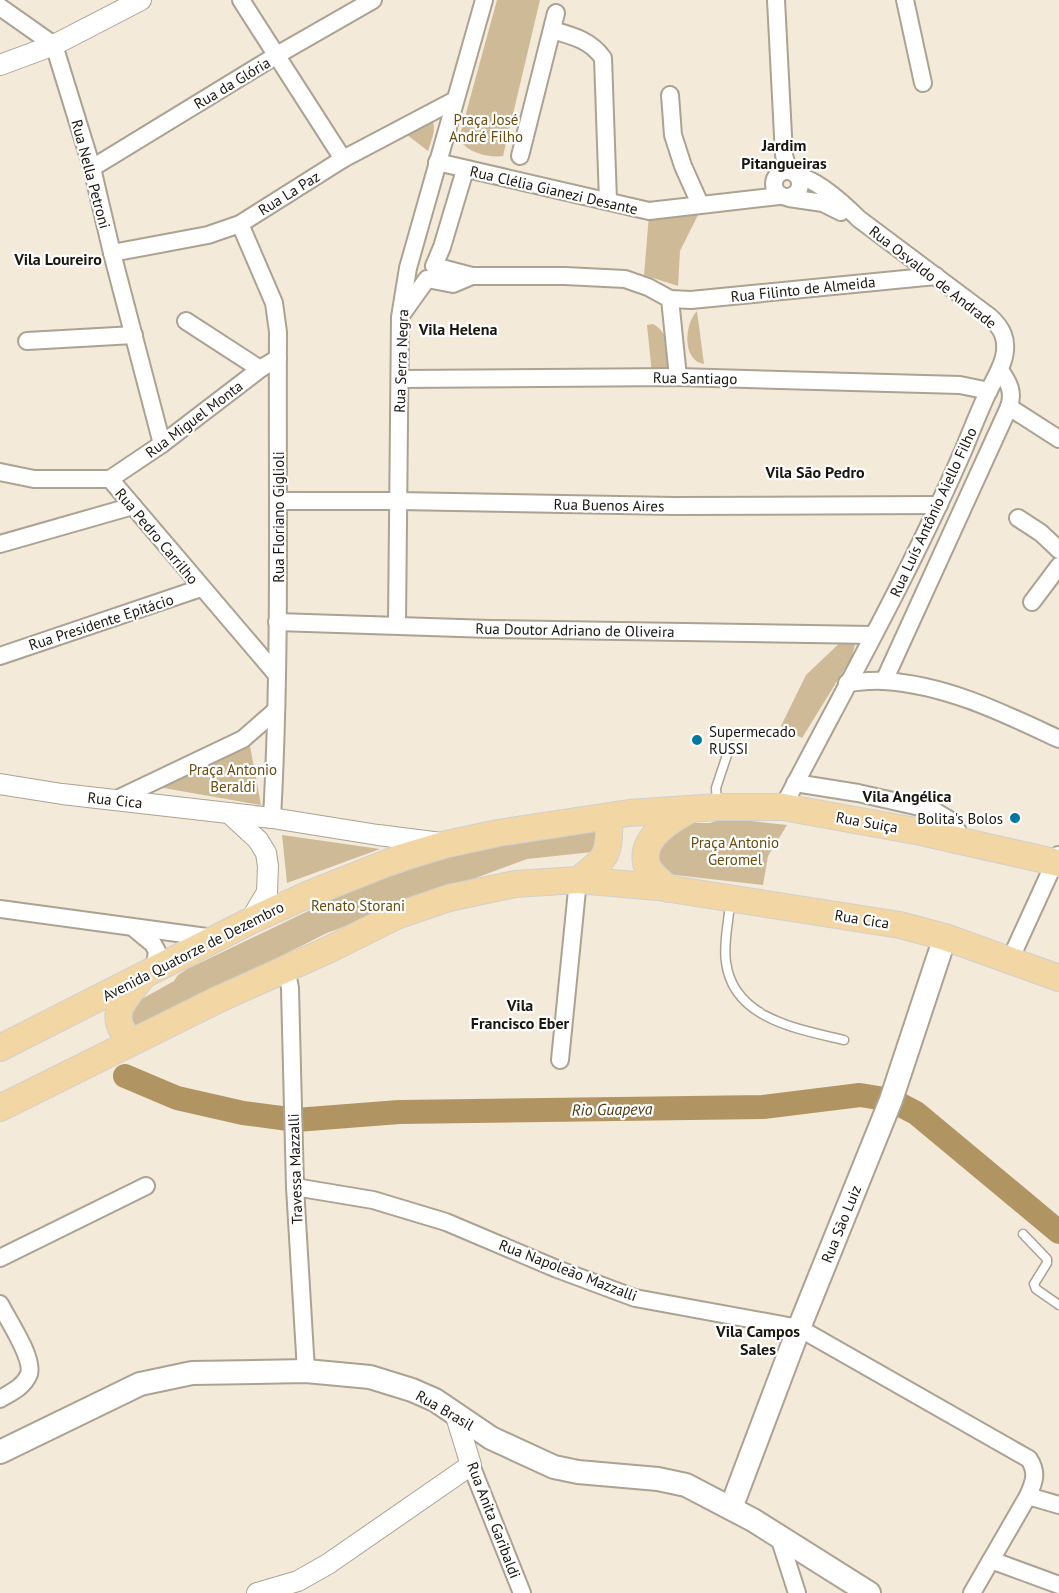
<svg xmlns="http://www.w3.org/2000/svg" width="1059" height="1593" viewBox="0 0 1059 1593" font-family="'PT Sans',sans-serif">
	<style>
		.green { fill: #ceba97 }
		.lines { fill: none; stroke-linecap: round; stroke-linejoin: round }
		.river { stroke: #b09462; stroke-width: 24 }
		.service-casing { stroke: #aba292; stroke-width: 11 }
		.minor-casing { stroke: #aba292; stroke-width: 20 }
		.tertiary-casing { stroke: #aba292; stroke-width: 22 }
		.secondary-casing { stroke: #aba292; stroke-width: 26 }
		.primary-casing { stroke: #d1d0cf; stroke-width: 28 }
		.service { stroke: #fff; stroke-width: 8 }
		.minor { stroke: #fff; stroke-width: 16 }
		.tertiary { stroke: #fff; stroke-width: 20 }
		.secondary { stroke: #fff; stroke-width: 22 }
		.primary { stroke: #f2d6a4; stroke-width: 26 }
		.poi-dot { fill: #0078a0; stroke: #fff; stroke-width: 2 }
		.labels { text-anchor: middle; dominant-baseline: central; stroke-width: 4.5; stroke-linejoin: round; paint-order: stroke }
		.street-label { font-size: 15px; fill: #19150f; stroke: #fff }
		.park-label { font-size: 15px; fill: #694c0d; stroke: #fff }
		.poi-label { font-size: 15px; fill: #19150f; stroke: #fff; text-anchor: start }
		.neighbourhood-label { font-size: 16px; font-weight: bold; fill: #19150f; stroke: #fff }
		.water-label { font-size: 16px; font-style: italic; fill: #4d380f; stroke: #fff }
	</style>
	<rect width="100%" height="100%" fill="#f4ead9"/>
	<g class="green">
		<path d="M497,0H540L503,156C489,158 469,153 460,141V135Z"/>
		<path d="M432,119C437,129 431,141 428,151L402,131Z"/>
		<path d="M702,207L680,251L678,286L644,275L649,215Z"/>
		<path d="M697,311L704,364C682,361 684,324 697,311Z"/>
		<path d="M653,324C669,332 671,355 675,371L652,374L647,325Z"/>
		<path d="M846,637L852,639L855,644L852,657L802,738L781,726L806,675Z"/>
		<path d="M250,746L261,805L158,787Z"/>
		<path d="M724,818L787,825L768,856L763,885L675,875L664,870L655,861L660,843L687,823H710Z"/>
		<path d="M587,827L598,833L601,845L592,852L527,859L327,933L189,1002L150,1024L134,1025L131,1013L140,1000L174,981L178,975L187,969L352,890L474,847Z"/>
		<path d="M282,835L380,849L287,883Z"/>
	</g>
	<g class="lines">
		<path class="river" d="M125,1076L177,1098L243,1113L296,1120L399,1112L763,1107L860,1095L891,1100L916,1113L1059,1232"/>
		<g class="service-casing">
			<g id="service">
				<path d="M717,803L716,788L730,746"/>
				<path d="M730,902C729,921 723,943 726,962C733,1019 798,1029 844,1040"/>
				<path d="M1023,1234L1047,1259V1263L1034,1284L1036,1289L1059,1305"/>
			</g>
		</g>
		<g class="minor-casing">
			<g id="minor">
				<path d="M241,0L343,159"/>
				<path d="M776,0L784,155L788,171"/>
				<path d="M905,0L923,83"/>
				<path d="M0,7L54,45L92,168L112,253L162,444"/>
				<path d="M552,30C573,36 590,40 603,58L608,201"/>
				<path d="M670,95L673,135L683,166L700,204"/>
				<path d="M520,156L556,13"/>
				<path d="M437,162L649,211L779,196"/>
				<path d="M92,168L277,55L373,0"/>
				<path d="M465,170L442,247L434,266L472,276H565L625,279L648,287L670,299L678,377"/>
				<circle cx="787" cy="184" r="13"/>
				<path d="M789,198L823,203L841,212"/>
				<path d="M240,224L274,303L278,332C277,494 281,656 272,818"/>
				<path d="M112,253L208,235L240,224L343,159L455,100"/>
				<path d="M670,299L691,300L936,276"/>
				<path d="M402,314L427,279L453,284L472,276"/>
				<path d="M186,321L260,369"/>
				<path d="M27,341L134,335"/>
				<path d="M1000,370C1009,383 1014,392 1009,407"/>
				<path d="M400,379L678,377L960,385L989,391"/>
				<path d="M0,472L34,479H110L277,675"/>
				<path d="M110,479L162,444L260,369L278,358"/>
				<path d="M278,501H398L674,506L939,505"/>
				<path d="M1018,518L1041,533L1059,550"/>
				<path d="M0,544L133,506"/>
				<path d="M1032,602L1059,566"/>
				<path d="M277,622L490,629L873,635"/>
				<path d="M397,624L400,317L408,268L484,0"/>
				<path d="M0,656L201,588"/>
				<path d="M884,681L1009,407L1059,439"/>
				<path d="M847,683C859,682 872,680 884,681C947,685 1003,713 1059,739"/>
				<path d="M795,783L858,793L933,810L953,822L962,840"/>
				<path d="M115,800L243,739L275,711"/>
				<path d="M783,807C845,688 911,571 964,449C972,429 980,409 989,390C995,379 1001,369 1004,357C1008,339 1002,328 990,317L859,219C844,204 818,180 798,176"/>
				<path d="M0,909L214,938"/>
				<path d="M135,929L153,944L157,951L155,964L148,971"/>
				<path d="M1010,960L1058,855"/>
				<path d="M286,968L290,988L295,1187L306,1371"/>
				<path d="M560,1060L578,880"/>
				<path d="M295,1187L373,1200L446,1222L557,1269L635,1298L799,1328L1029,1459C1038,1473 1034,1482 1028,1496L972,1593"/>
				<path d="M0,1258L146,1186"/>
				<path d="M0,1304C8,1320 34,1358 29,1374C24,1387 10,1393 0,1399"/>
				<path d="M471,1465L522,1593"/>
				<path d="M1028,1496L1059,1505"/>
				<path d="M779,1537L797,1593"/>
				<path d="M991,1560L1059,1585"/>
			</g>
		</g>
		<g class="tertiary-casing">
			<g id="tertiary">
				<path d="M0,65L54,45L141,0"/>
				<path d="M0,784L62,794L272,818L378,835L441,843"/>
				<path d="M230,814L258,840L266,853L268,866L267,892L250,921"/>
				<path d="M257,1593L298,1581L328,1564L471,1465L455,1413"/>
			</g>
		</g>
		<g class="secondary-casing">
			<g id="secondary">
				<path d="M0,1452L140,1384L192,1373L306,1371L370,1377L412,1390L435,1400L491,1438L554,1467L578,1472L658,1479L686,1485L753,1520L869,1593"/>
				<path d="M731,1508L799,1328L891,1100L945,937"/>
			</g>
		</g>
		<g class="primary-casing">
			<g id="primary">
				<path d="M578,880C608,857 610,855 609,817"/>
				<path d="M669,889C661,882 649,874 646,863C641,837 671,820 689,810"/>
				<path d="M132,1042C106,1017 122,1002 140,980"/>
				<path d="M0,1048L250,921L309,894L397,859L447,844L498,833L629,813L718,807H783L921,832L1059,863"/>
				<path d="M0,1108L217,1000L330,949L396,916L449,898L515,884L578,880L658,887L900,925L945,937L1059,978"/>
			</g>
		</g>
		<use href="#service" class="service"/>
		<use href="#minor" class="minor"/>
		<use href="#tertiary" class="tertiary"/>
		<use href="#secondary" class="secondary"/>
		<use href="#primary" class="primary"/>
	</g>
	<g class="poi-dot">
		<circle cx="697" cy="740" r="6"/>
		<circle cx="1015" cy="818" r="6"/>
	</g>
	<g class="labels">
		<g class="street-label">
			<text transform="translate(232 83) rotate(-31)">Rua da Glória</text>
			<text transform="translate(91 174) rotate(75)">Rua Nella Petroni</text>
			<text transform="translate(554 190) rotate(13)">Rua Clélia Gianezi Desante</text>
			<text transform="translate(289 193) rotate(-32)">Rua La Paz</text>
			<text transform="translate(933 277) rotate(38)">Rua Osvaldo de Andrade</text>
			<text transform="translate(803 289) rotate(-6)">Rua Filinto de Almeida</text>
			<text transform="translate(401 361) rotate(-88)">Rua Serra Negra</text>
			<text transform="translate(695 378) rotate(1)">Rua Santiago</text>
			<text transform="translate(194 419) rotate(-37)">Rua Miguel Monta</text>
			<text transform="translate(609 505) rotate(1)">Rua Buenos Aires</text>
			<text transform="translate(933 512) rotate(-65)">Rua Luís Antônio Aiello Filho</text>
			<text transform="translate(278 517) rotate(-90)">Rua Floriano Giglioli</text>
			<text transform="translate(157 536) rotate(50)">Rua Pedro Carrilho</text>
			<text transform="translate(101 622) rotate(-18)">Rua Presidente Epitácio</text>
			<text transform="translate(575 630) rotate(1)">Rua Doutor Adriano de Oliveira</text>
			<text transform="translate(115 800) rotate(6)">Rua Cica</text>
			<text transform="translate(867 822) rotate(10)">Rua Suiça</text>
			<text transform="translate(862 919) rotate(9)">Rua Cica</text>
			<text transform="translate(193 951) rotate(-27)">Avenida Quatorze de Dezembro</text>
			<text transform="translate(295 1169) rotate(-92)">Travessa Mazzalli</text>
			<text transform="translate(841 1224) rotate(-68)">Rua São Luiz</text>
			<text transform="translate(568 1270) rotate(21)">Rua Napoleão Mazzalli</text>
			<text transform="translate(445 1410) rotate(30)">Rua Brasil</text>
			<text transform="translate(494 1520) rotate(69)">Rua Anita Garibaldi</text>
		</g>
		<g class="park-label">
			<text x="486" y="119">Praça José<tspan x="486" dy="17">André Filho</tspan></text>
			<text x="233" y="769">Praça Antonio<tspan x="233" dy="17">Beraldi</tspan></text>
			<text x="735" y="842">Praça Antonio<tspan x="735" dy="17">Geromel</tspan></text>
			<text x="358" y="905">Renato Storani</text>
		</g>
		<g class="poi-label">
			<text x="709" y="731">Supermecado<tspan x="709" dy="17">RUSSI</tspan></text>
			<text x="1003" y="818" text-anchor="end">Bolita's Bolos</text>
		</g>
		<g class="neighbourhood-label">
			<text x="784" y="145">Jardim<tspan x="784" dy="18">Pitangueiras</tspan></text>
			<text x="58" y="259">Vila Loureiro</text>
			<text x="458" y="329">Vila Helena</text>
			<text x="815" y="472">Vila São Pedro</text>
			<text x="907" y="796">Vila Angélica</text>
			<text x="520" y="1005">Vila<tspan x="520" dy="18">Francisco Eber</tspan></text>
			<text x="758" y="1331">Vila Campos<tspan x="758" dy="18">Sales</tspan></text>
		</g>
		<g class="water-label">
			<text transform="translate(612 1109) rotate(-1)">Rio Guapeva</text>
		</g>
	</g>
</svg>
